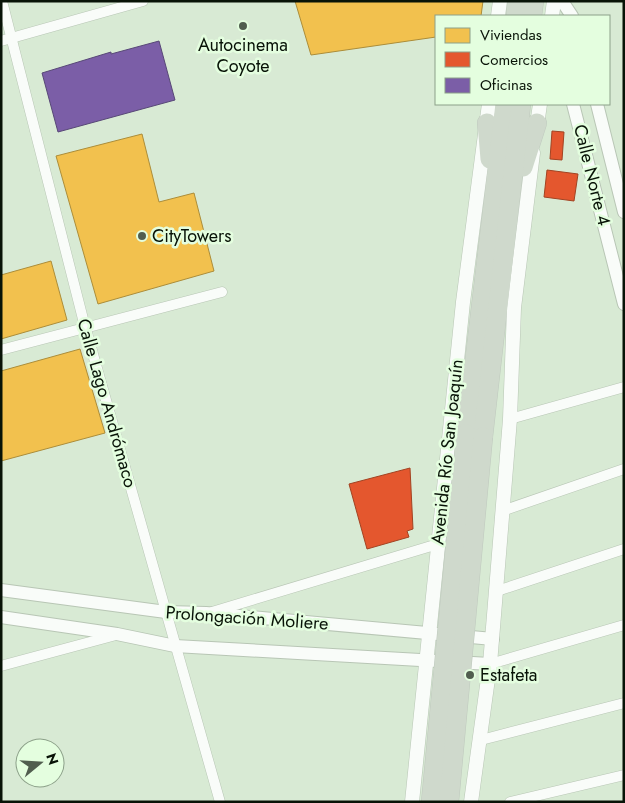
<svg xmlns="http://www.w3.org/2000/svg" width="625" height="803" viewBox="0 0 625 803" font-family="Jost,sans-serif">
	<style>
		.homes { fill: #f2c14e; stroke: #ac8d39 }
		.shops { fill: #e4572e; stroke: #a24322 }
		.offices { fill: #7b5ea7; stroke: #584877 }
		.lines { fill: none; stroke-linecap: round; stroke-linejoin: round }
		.minor-casing { stroke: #b8c6b5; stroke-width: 11 }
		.tertiary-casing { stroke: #b8c6b5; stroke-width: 14 }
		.secondary-casing { stroke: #b8c6b5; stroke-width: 15 }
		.motorway-casing { stroke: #bfc9be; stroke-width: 20 }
		.minor { stroke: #f9fcf9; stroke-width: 10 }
		.tertiary { stroke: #f9fcf9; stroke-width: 12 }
		.secondary { stroke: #f9fcf9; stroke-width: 14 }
		.motorway { stroke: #cfd9cc; stroke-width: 19 }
		.motorway-bridge-casing { stroke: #bfc9be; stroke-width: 20; stroke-linecap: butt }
		.motorway-bridge { stroke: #cfd9cc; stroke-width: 19 }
		.poi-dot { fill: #515e4f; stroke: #e4fedf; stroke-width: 2 }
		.labels { text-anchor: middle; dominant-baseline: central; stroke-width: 5; stroke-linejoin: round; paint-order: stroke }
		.poi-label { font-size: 18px; fill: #081307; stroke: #e4fedf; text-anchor: start }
		.street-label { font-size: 18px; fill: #081307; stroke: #e4fedf }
	</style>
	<rect width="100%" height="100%" fill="#d8ead4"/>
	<g class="homes">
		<path d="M295,1H483L481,16H436V37L311,55Z"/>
		<path d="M142,134L159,202L194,193L214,271L98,304L56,156Z"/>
		<path d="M51,261L67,320L1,339V275Z"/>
		<path d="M80,349L105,433L1,461V371Z"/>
	</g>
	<g class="shops">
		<path d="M552,131L564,132L562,160L550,159Z"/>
		<path d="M547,170L578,174L574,201L544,197Z"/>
		<path d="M410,468L413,529L407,531L409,537L367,549L349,484Z"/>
	</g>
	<path class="offices" d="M159,41L175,100L58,132L42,73L111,52V54Z"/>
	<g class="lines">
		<g class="minor-casing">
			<g id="minor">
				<path d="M2,1L83,319L220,802"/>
				<path d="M1,41L143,1"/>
				<path d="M1,350L222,292"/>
				<path d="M510,419L624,387"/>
				<path d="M502,511L624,469"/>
				<path d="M497,591L624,549"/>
				<path d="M212,612L438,544"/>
				<path d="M490,664L624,625"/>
				<path d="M1,666L116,635"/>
				<path d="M481,740L624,703"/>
				<path d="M510,802L624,775"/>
			</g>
		</g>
		<g class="tertiary-casing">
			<g id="tertiary">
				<path d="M562,1L572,16"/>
				<path d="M573,104L624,304"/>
				<path d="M597,104L624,212"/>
				<path d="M1,590L166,612L206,613L493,639"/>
				<path d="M1,617L117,634L175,646L490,664"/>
			</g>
		</g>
		<g class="secondary-casing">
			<g id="secondary">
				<path d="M498,16L500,1"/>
				<path d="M552,16L554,1"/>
				<path d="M536,132L540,104"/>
				<path d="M412,802L463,302L489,104"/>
				<path d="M471,802L490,664L510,419L514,308L533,153"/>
			</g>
		</g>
		<g class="motorway-casing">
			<g id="motorway">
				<path d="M516,16L517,1"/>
				<path d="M532,16L534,1"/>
				<path d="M487,123L490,159"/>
				<path d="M523,167L537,123"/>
				<path d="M466,434L505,104"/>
				<path d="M483,437L521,104"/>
			</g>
		</g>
		<use href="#minor" class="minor"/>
		<use href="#tertiary" class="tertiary"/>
		<use href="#secondary" class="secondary"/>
		<use href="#motorway" class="motorway"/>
		<g class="motorway-bridge-casing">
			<g id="motorway-bridge">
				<path d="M431,802L466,434"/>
				<path d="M449,802L483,437"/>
			</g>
		</g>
		<use href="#motorway-bridge" class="motorway-bridge"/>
	</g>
	<g class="poi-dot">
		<circle cx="243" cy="26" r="5"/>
		<circle cx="142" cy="236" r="5"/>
		<circle cx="470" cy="675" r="5"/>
	</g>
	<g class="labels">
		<g class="poi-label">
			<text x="243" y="45" text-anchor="middle">Autocinema<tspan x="243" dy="21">Coyote</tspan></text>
			<text x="152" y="236">CityTowers</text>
			<text x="480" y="675">Estafeta</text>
		</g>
		<g class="street-label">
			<text transform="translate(592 175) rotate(76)">Calle Norte 4</text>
			<text transform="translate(107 403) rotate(74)">Calle Lago Andrómaco</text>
			<text transform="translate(447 452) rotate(-84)">Avenida Río San Joaquín</text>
			<text transform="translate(247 618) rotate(4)">Prolongación Moliere</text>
		</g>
	</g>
	<rect width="625" height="803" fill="none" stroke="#081307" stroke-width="5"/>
	<rect x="435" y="15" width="175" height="90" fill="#e4fedf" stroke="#8ca089"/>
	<rect x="445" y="28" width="25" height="15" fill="#f2c14e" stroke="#8ca089"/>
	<text x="480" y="40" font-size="15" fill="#081307">Viviendas</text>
	<rect x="445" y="52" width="25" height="15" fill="#e4572e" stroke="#8ca089"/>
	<text x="480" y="65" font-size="15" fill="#081307">Comercios</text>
	<rect x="445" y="78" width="25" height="15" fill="#7b5ea7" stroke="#8ca089"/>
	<text x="480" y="90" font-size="15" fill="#081307">Oficinas</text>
	<g transform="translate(40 763) rotate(72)"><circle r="24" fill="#e4fedf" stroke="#8ca089"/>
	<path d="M0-4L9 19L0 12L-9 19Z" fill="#515e4f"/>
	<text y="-8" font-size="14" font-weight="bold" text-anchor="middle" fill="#081307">N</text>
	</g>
</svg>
